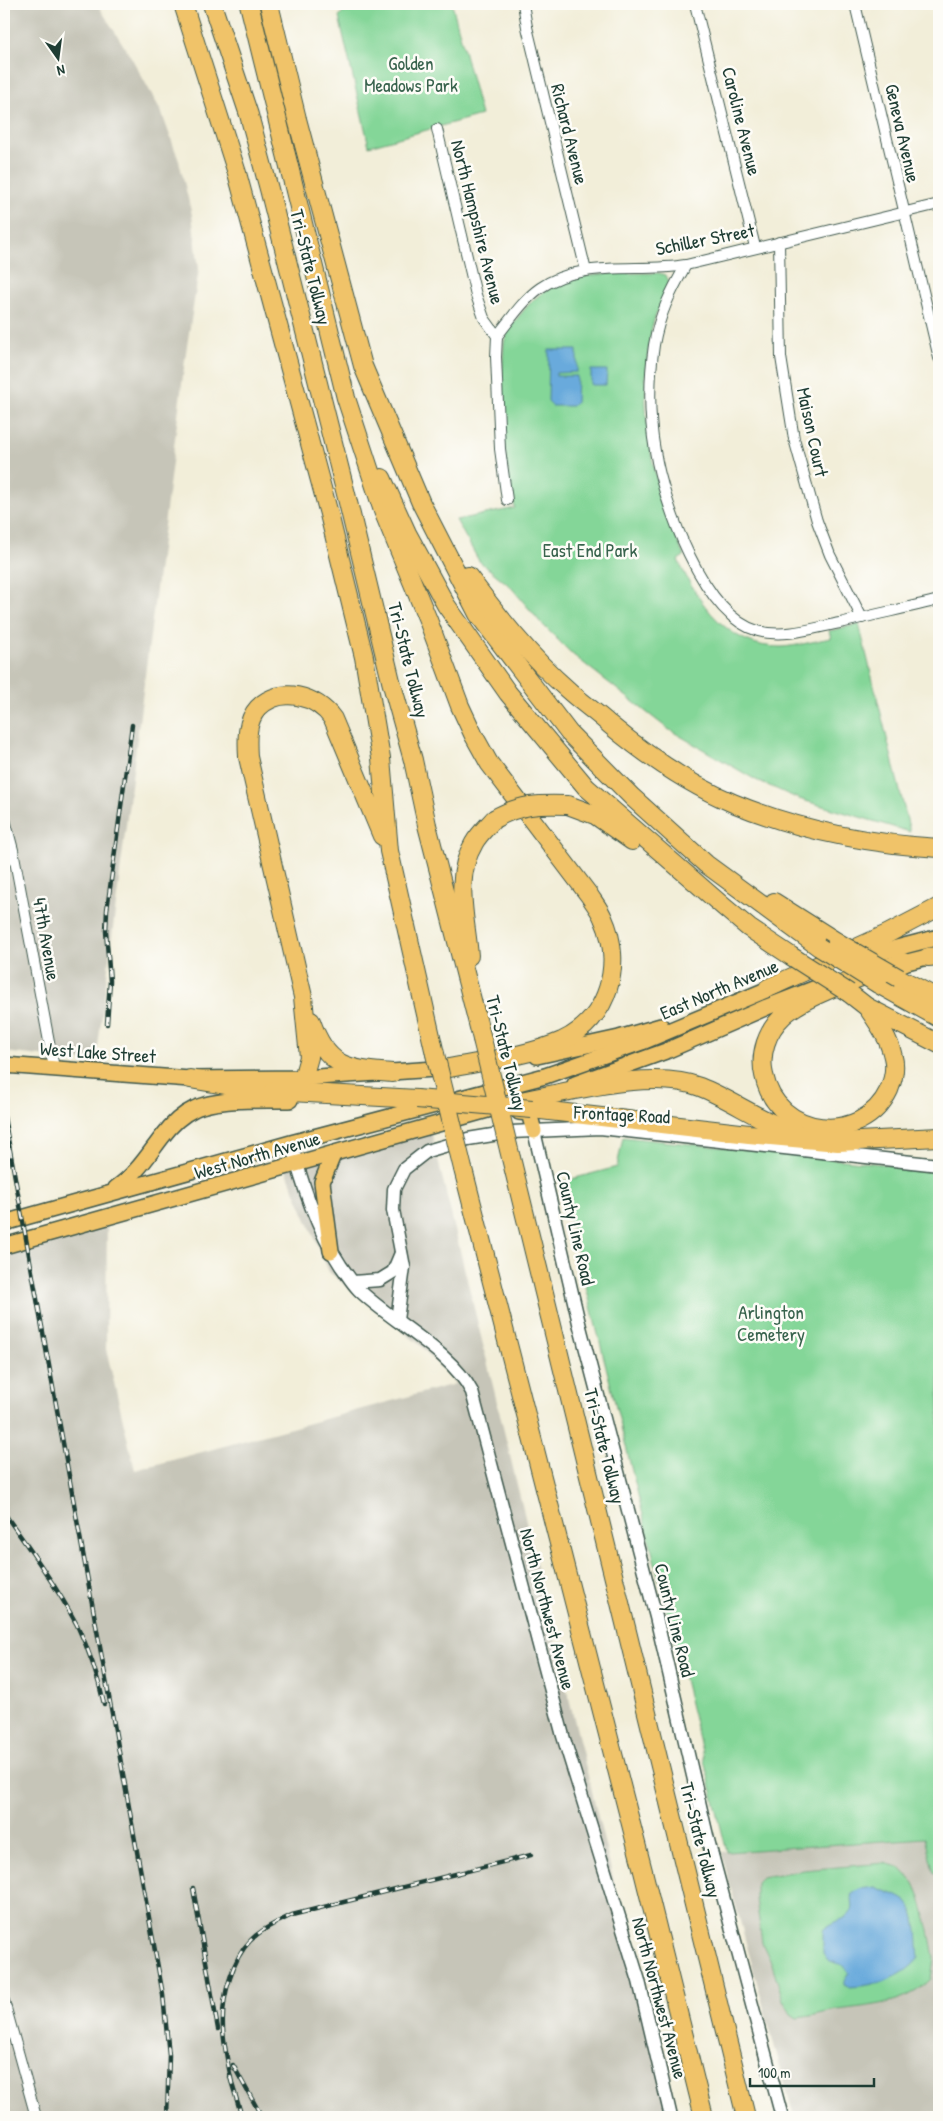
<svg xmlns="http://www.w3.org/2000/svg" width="943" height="2121" viewBox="0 0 943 2121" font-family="'Patrick Hand',sans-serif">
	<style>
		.industrial { fill: #c6c5b8 }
		.green { fill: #84d698; stroke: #528a66 }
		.water { fill: #69aadc; stroke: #447488 }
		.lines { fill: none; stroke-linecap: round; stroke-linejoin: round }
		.minor-casing { stroke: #3f584d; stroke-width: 12 }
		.tertiary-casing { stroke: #3f584d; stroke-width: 15 }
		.primary-casing { stroke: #3f584d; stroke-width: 18 }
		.motorway-casing { stroke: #3f584d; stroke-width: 20 }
		.minor { stroke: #fff; stroke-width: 10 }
		.tertiary { stroke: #fff; stroke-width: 12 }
		.primary { stroke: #f0c369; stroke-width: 15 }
		.motorway { stroke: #f0c369; stroke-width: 18 }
		.rail-casing { stroke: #1f3d34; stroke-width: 4.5 }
		.rail { stroke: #fdfcf7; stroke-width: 2.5; stroke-dasharray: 8; stroke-linecap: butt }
		.motorway-bridge-casing { stroke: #3f584d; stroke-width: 20; stroke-linecap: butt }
		.motorway-bridge { stroke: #f0c369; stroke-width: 18 }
		.labels { text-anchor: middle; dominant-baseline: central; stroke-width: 5; stroke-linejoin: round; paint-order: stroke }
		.park-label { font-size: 19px; fill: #38634d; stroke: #fdfcf7 }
		.street-label { font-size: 19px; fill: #1f3d34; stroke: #fdfcf7 }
	</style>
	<rect width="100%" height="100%" fill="#fdfcf7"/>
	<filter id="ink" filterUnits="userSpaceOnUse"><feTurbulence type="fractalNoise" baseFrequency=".02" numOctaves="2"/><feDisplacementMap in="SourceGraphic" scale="10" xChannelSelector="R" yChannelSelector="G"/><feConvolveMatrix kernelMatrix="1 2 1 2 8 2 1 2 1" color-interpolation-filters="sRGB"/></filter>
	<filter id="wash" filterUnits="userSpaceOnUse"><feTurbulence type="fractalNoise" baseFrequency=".0096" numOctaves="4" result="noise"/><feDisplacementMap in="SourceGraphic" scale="20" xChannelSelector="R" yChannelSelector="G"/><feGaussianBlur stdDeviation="1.12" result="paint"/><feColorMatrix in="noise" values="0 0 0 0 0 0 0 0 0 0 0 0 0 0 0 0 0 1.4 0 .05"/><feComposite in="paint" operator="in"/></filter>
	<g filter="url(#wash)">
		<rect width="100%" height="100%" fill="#f2eed9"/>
		<g class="industrial">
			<path d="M4,4H97L101,10L131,57L161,111L179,161L192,215L199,269L186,352L96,1062L4,1052Z"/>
			<path d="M430,1127L671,2117H4V1246L107,1217L106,1349L135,1470L455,1384L420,1345L329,1272L285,1168Z"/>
			<path d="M926,1838L934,1872H939V2117H794L721,1852Z"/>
		</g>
		<g class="green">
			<path d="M351,4H452L481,115L369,146L339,17Z"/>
			<path d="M659,273L666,275L669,282C666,298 655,312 652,328C636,406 651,484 684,556L678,560C698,603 729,648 781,647C798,646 814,641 831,638L829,631L859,624L910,832L799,799L756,780L668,729L572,654L541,623L510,586L479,561L456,520L515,508C502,455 500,397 504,343C507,329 515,321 524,310C558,268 610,274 659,273Z"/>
			<path d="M623,1137L939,1170V1872L934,1873L925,1838L727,1852L560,1182L617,1167Z"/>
			<path d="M884,1863L899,1867L914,1883L920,1897L929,1930L934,1958L931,1979C906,2005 872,2005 838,2010C824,2012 811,2017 797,2018L791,2014L783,2000L772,1964L762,1943L756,1898V1882L761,1877L804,1870Z"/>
		</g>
		<g class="water">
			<path d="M549,350H577V372L556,373V376H577L576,402L572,406H552L548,402Z"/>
			<path d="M591,370H607L606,385H591Z"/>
			<path d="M875,1887C885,1891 901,1896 908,1903C919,1916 917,1942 919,1958C902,1979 875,1986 848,1987L844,1985V1981L849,1973C844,1962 838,1965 828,1960L823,1953V1930C838,1916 859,1922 851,1895L859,1889Z"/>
		</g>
	</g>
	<g filter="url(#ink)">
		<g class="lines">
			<g class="minor-casing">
				<g id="minor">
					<path d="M523,4L527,27L586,271"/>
					<path d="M695,4L755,247"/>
					<path d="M855,4L939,358"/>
					<path d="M437,129L476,295L484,318L497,336L496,357L500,449L507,500"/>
					<path d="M779,242L781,357L794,439L817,521L830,555L862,618"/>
					<path d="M686,265C671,291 659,315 654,345C649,379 649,417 655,451C663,501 703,616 758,631C784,638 814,628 840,623C873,615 906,608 939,600"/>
					<path d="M497,336C510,320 523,300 540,288C582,259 639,273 686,265L939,204"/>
					<path d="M4,816L13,850L54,1068"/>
					<path d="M4,2001L36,2117"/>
				</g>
			</g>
			<g class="tertiary-casing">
				<g id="tertiary">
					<path d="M534,1131L579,1323L656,1617L708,1840L782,2117"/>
					<path d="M291,1143C303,1186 316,1228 341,1266C347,1274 352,1283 359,1290C392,1322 451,1351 472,1392L563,1736L639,1981L671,2117"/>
					<path d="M353,1282L380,1280L393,1272L401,1253"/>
					<path d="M397,1320L404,1267L393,1210L394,1189L404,1169L427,1151L468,1139L511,1132L600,1128L939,1165"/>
				</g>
			</g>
			<g class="primary-casing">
				<g id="primary">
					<path d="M854,959L939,937"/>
					<path d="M891,966L939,954"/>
					<path d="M537,1056L619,1038L661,1026"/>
					<path d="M4,1065L190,1079L303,1078L450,1068"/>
					<path d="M575,1084L666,1051L767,1007L816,988"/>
					<path d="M519,1112L529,1113L534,1131"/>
					<path d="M116,1188C136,1175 148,1155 162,1137C171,1125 181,1115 194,1109C216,1098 265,1100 290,1100"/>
					<path d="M4,1223L291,1143L545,1076L642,1042L778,985"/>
					<path d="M4,1246L498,1107"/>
					<path d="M331,1251L322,1182L333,1155"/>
				</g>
			</g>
			<g class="motorway-casing">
				<g id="motorway">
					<path d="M183,4L237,173L329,514L364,657L381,758L389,851L435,1054"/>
					<path d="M212,4L249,115L269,189L346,494L391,681L413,760L427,825L482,1039"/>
					<path d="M249,4L346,398L383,511L428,620L460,706L474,736L489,763L589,895C594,903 600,910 603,918C624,964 609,1019 562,1041C528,1056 480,1062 443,1069"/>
					<path d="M269,4L297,119L363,366L421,503L478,614L569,733L632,797L706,864L819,947"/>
					<path d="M382,478L407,533L446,605L508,693L586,787L724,907L749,928L791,956"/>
					<path d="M468,576C498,616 530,657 568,690C581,702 596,712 609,724C646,755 688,784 733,803C798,830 869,844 939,848"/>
					<path d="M568,805L595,815L632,841"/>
					<path d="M774,902L837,942"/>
					<path d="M469,956C466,918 453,878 474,843C479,834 487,827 494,819"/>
					<path d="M928,957L939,956"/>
					<path d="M899,978L939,999"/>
					<path d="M878,984L939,1018"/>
					<path d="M768,988L887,934L939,907"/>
					<path d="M849,993L867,1007L939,1044"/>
					<path d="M867,1007C878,1023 889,1038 893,1057C896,1068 893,1080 889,1090C862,1147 776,1137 764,1075C759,1054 767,1031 783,1016C805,994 872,974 903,962"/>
					<path d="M311,1021C327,1068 347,1069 392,1073"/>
					<path d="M190,1079L254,1090L417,1099"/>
					<path d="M273,1091L287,1088L303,1078L309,1057L303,997L248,757C247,740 246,721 258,708C281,685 317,696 333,719L382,836"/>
					<path d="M520,1101C570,1092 653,1068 700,1087C733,1100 761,1122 796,1133"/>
					<path d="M532,1109L749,1134L838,1142L939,1137"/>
					<path d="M511,1158L746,2117"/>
					<path d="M463,1169L643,1871L704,2117"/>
				</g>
			</g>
			<use href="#minor" class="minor"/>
			<use href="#tertiary" class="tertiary"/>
			<use href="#primary" class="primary"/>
			<use href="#motorway" class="motorway"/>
			<g class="rail-casing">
				<g id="rail">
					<path d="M107,1024L110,981L106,931L107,910L132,725"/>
					<path d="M4,1117L163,1995L169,2055L167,2117"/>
					<path d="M4,1513C29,1548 57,1587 77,1625C89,1650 98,1677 104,1704"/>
					<path d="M193,1888L218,2029"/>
					<path d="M233,2065L262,2117"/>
					<path d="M230,2077L242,2117"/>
					<path d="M232,2083C224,2045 217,2016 230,1978C234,1965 240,1951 250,1941C261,1929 278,1922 292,1915L531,1855"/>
				</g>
			</g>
			<use href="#rail" class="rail"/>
			<g class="motorway-bridge-casing">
				<g id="motorway-bridge">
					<path d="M494,819C520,804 539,804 568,805"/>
					<path d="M837,942L899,978"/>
					<path d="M819,947L878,984"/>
					<path d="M791,956L849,993"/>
					<path d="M482,1039L511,1158"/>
					<path d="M435,1054L463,1169"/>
					<path d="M417,1099L532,1109"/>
				</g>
			</g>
			<use href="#motorway-bridge" class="motorway-bridge"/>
		</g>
	</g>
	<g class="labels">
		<g class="park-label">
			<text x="411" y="63">Golden<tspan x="411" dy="22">Meadows Park</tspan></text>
			<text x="590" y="550">East End Park</text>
			<text x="771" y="1312">Arlington<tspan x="771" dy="22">Cemetery</tspan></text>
		</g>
		<g class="street-label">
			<text transform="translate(742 121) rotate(76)">Caroline Avenue</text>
			<text transform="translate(903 133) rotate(77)">Geneva Avenue</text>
			<text transform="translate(570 134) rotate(76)">Richard Avenue</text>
			<text transform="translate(478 222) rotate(76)">North Hampshire Avenue</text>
			<text transform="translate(705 239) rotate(-11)">Schiller Street</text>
			<text transform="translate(311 267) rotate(76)">Tri-State Tollway</text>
			<text transform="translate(813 432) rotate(78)">Maison Court</text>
			<text transform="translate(409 660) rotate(76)">Tri-State Tollway</text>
			<text transform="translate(47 939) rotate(80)">47th Avenue</text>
			<text transform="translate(719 989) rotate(-23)">East North Avenue</text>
			<text transform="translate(98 1052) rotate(4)">West Lake Street</text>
			<text transform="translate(507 1053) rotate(76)">Tri-State Tollway</text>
			<text transform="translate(622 1114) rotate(3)">Frontage Road</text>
			<text transform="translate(257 1155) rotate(-16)">West North Avenue</text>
			<text transform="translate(576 1228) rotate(77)">County Line Road</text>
			<text transform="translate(605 1446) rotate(76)">Tri-State Tollway</text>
			<text transform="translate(548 1609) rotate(75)">North Northwest Avenue</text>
			<text transform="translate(675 1620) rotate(76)">County Line Road</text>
			<text transform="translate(701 1840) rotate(76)">Tri-State Tollway</text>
			<text transform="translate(660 1998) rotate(75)">North Northwest Avenue</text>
		</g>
	</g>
	<rect width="943" height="2121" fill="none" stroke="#fdfcf7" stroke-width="20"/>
	<g transform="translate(58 58) rotate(166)" stroke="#fdfcf7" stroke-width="4" paint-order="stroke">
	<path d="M0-4L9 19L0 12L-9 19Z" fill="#1f3d34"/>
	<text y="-8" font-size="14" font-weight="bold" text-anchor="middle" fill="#1f3d34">N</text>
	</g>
	<path d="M750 2078v8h124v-8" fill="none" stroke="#1f3d34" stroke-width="2.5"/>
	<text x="758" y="2078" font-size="15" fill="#1f3d34" stroke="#fdfcf7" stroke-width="4" paint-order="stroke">100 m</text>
</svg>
